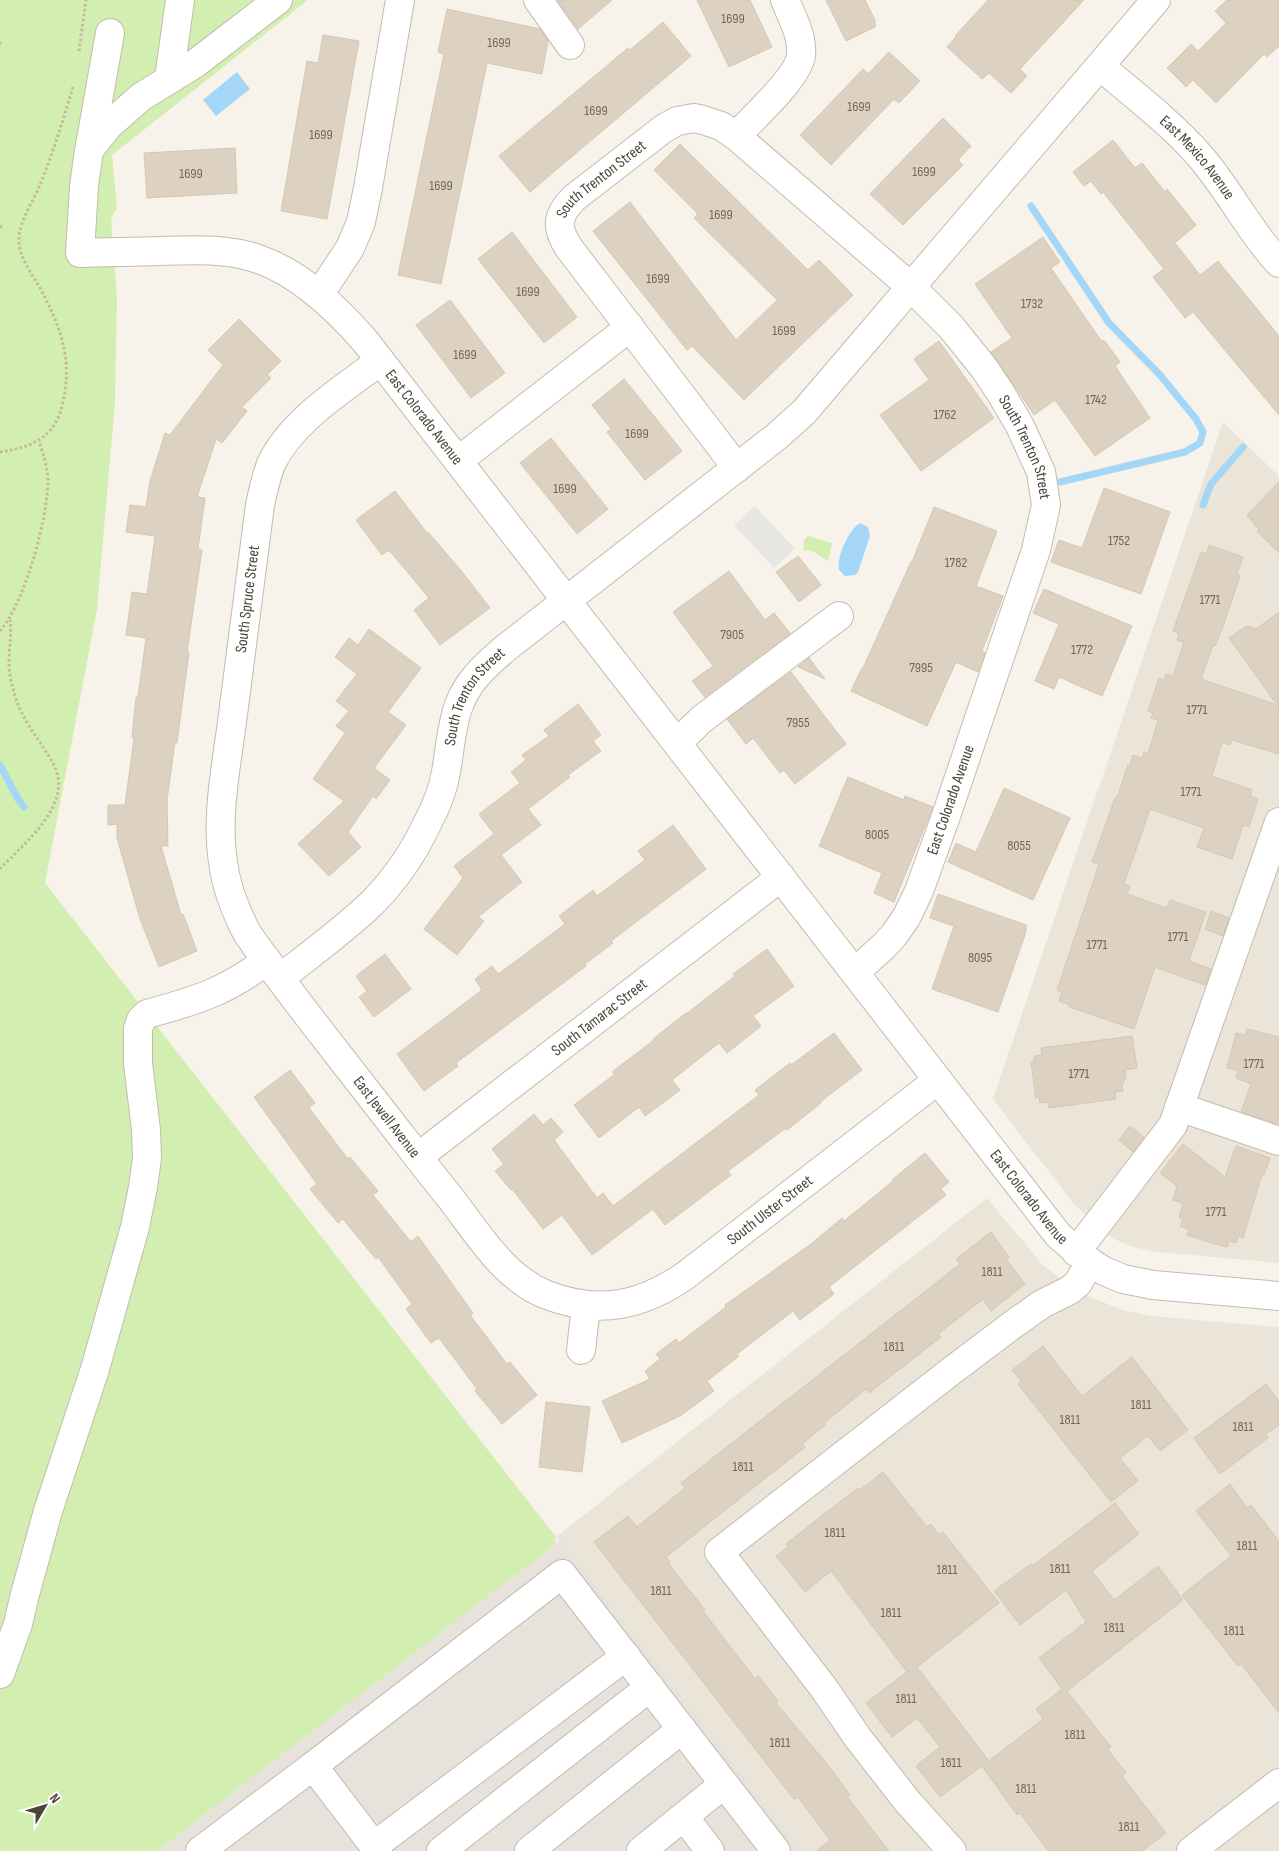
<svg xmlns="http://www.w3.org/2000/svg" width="1279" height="1851" viewBox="0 0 1279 1851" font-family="'Sofia Sans Condensed',sans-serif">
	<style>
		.residential { fill: #ebe5d9 }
		.industrial { fill: #e7e2dc }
		.green { fill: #d3eeb1 }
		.parking { fill: #e8e6e3 }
		.water { fill: #a4d6f7 }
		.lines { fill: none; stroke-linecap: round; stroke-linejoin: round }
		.stream { stroke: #a4d6f7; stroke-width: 7 }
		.building { fill: #ddd2c2; stroke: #d5c7b2 }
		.minor-casing { stroke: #c4bbac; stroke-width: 30 }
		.path { stroke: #c7b79c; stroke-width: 3; stroke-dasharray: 2.5 2.5; stroke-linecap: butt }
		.minor { stroke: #fff; stroke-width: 28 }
		.labels { text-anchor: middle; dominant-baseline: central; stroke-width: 4; stroke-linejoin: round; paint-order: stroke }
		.number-label { font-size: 14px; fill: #70685a }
		.street-label { font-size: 16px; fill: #4c4438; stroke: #fff }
	</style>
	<rect width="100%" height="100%" fill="#f7f3eb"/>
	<g class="residential">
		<path d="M1223,422L1279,476V1263L1157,1252L1133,1247L1114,1239L1097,1227L1073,1203L993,1099Z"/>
		<path d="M987,1198L1042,1264L1070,1286L1095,1299L1123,1310L1151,1316L1279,1327V1851H802L560,1540H558L556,1537Z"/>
	</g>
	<path class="industrial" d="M560,1539L802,1851H157L555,1545Z"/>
	<g class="green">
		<path d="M0,0H308L112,155L117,208L111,219L117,298L115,402L97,609L45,883L556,1537L555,1545L157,1851H0Z"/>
		<path d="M808,536L832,543L828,561L814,552L803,550L804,540Z"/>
	</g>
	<path class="parking" d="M755,506L795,549L774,568L734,525Z"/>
	<g class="water">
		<path d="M237,72L250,89L216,116L203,100Z"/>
		<path d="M860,523L868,527L870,536L858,572L855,575L845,576L839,570C836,558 849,529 860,523Z"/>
	</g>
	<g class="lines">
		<g class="stream">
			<path d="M1031,206L1109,323L1160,375L1196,419L1203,432L1200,443L1185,452L1060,482"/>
			<path d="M1203,505L1211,484L1243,447"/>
			<path d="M0,765L18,799L24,807"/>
		</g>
	</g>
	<g class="building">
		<path d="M557,0H612L578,29Z"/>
		<path d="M697,0H750L772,47L729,67Z"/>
		<path d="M826,0H865L875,20V27L846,41Z"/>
		<path d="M988,0H1084L1020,69L1027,76L1011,93L989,73L982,79L947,47L956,37L955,36Z"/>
		<path d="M1227,0H1279V46L1267,57L1264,54L1216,103L1193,80L1186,87L1167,68L1191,44L1198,51L1226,23L1215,11Z"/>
		<path d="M447,9L540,29L548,41L542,74L487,63L441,284L398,275L444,54L438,52Z"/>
		<path d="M663,22L691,56L530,192L499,156L628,48L630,50Z"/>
		<path d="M323,35L359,41L327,219L281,211L307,61L318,63Z"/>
		<path d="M889,52L920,81L899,103L894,99L831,165L800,135L863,69L868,74Z"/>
		<path d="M943,118L971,146L958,160L963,165L903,225L870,194Z"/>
		<path d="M1113,140L1135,168L1142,163L1165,192L1167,189L1196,225L1175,243L1200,275L1218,261L1279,336V415L1193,312L1185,318L1153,277L1164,269L1103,192L1101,194L1091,181L1084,186L1073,172Z"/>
		<path d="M680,144L808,270L819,260L853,295L744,400L692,346L687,350L593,231L630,202L736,340L777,300L694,218L698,214L654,170Z"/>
		<path d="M235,148L237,193L147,198L144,153Z"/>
		<path d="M512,232L577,317L544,343L478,259Z"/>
		<path d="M1043,237L1060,262L1051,268L1102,342L1104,340L1120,362L1115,366L1150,418L1095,456L1055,400L1034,415L1022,397L991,352L1012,338L975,284Z"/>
		<path d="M450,300L505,373L471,398L416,325Z"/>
		<path d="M239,319L281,361L267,375L271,378L242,407L247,411L222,443L216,439L197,497L205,498L198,549L202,550L187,652H189L177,743L175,742L167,800L168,846H161L181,915L183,914L197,951L159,967L140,919L117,838V824L108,825V805H125L134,738L132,737L136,697H138L146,638L126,635L132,592L147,594L155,536L126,532L130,505L146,507L150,481L165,433L170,435L223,365L208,350Z"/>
		<path d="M939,341L994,418L921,471L880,415L929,380L914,359Z"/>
		<path d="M624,379L682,451L645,480L607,432L611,429L592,405Z"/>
		<path d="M551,438L608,509L577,534L520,463Z"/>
		<path d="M1279,482V553L1257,531L1259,530L1247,515Z"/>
		<path d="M1104,488L1170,512L1141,594L1051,562L1059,540L1082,548Z"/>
		<path d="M395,491L427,533L428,532L463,573L490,608L440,645L414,610L429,598L389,550L382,555L356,520Z"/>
		<path d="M934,507L997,531L976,586L1003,596L982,651L985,653L978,672L956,662L927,726L851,691L862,668H863L911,562H912Z"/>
		<path d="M1209,545L1243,557L1237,575L1240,576L1222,629L1215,646L1213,645L1201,679L1277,705L1229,638L1247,626L1256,629L1279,612V754L1232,740L1230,745L1222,742L1212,776L1252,790L1250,796L1258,799L1249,827L1243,825L1232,859L1197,847L1204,828L1150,809L1124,884L1130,886L1127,894L1167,908L1170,900L1206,912L1189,961L1211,969L1205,985L1155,967L1134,1029L1069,1007L1070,1005L1059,1001L1062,992L1057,990L1099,864L1092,862L1115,798H1117L1128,765H1130L1133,755L1142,758L1144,752L1148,754L1158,720L1151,718L1153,713L1148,711L1159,678L1164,680L1166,674L1173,676L1184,642L1177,640L1179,633L1173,631L1201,552L1207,554Z"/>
		<path d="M798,556L821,585L799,602L776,572Z"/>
		<path d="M729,571L765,620L774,613L790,633L705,697L692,681L713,666L673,612Z"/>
		<path d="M1044,589L1132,626L1102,696L1059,677L1054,689L1035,681L1059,624L1033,613Z"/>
		<path d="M369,629L421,668L388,712L406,725L374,768L390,780L376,799L373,796L348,832L361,847L329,876L298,844L344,801L313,779L345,733L336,726L349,711L336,701L357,674L335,657L349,638L358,645Z"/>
		<path d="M809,658L825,679L798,667Z"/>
		<path d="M791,672L846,744L795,784L784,770L780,773L753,738L746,744L727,719Z"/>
		<path d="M578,704L601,735L593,741L601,751L568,775L570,777L528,809L541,825L501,855L522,882L478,917L484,921L457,955L424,929L463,878L454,866L494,834L479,814L520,783L511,772L526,760L522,755L549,736L544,730Z"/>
		<path d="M848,777L904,800L905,796L933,807L894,902L874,893L882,873L819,846Z"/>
		<path d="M1004,788L1070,818L1033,900L948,862L956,843L976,852Z"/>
		<path d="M673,825L706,869L611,941L613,943L585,964L586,966L456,1063L458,1066L424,1091L397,1054L482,990L475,979L492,966L498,974L516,961L565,924L559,916L593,890L597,896L645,860L638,851Z"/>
		<path d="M938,894L1026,925V932L998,1012L932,989L954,926L930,918Z"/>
		<path d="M1211,911L1229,918L1223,936L1205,929Z"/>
		<path d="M767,949L794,986L753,1016L761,1026L727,1053L719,1043L672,1080L680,1090L645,1116L639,1107L599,1138L574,1105L615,1074L612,1072L654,1040L653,1039L686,1013V1014L735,976L733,974Z"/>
		<path d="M385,954L411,989L374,1017L359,997L367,991L356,976Z"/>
		<path d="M1247,1029L1279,1037V1124L1241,1112L1251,1084L1236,1078L1238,1070L1227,1068L1236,1033L1246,1035Z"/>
		<path d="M834,1033L862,1070L820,1102L821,1103L787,1130L786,1128L728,1171L731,1175L665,1225L653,1209L592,1255L562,1215L543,1229L512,1189L511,1190L495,1171L504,1164L492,1149L534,1114L543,1125L551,1118L563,1132L554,1140L597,1198L603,1193L613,1206L759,1095L755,1090L790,1063L791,1065Z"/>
		<path d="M1132,1036L1137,1068L1125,1070L1126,1076L1122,1085L1123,1091L1115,1092L1116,1099L1049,1108L1048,1102L1040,1103L1039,1097L1036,1098L1031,1062H1034V1056L1042,1055L1041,1048Z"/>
		<path d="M290,1070L315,1103L309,1108L348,1159L350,1157L378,1191L373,1195L411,1242L418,1236L473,1313L470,1315L507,1364L510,1362L537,1395L502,1424L475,1391L477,1389L439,1338L431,1343L406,1309L412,1304L378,1257L376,1259L343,1219L338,1223L310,1189L317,1184L254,1097Z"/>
		<path d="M1130,1126L1144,1137L1133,1152L1119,1140Z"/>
		<path d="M1183,1144L1225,1177L1236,1146L1270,1158L1264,1175L1262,1174L1243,1238L1239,1236L1236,1243L1229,1241L1227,1247L1212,1243L1187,1235L1189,1229L1180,1226L1183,1219L1179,1218L1183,1203L1173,1200L1177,1186L1160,1173Z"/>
		<path d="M925,1153L949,1182L941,1189L946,1195L829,1287L834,1294L800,1320L793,1311L737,1354L739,1356L707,1381L714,1391L680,1416L622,1443L602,1401L650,1379L645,1371L660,1359L656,1354L676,1339L679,1343L726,1307L725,1305L811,1244L842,1218L844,1221L893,1181L892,1180Z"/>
		<path d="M991,1232L1009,1257L1006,1259L1025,1284L991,1311L983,1299L938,1334L941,1337L869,1393L866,1389L824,1423L825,1425L802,1444L805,1447L666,1557L670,1562L668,1563L705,1610L703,1611L755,1679L758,1676L778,1701L776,1703L832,1770L850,1795L847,1797L889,1851H816L830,1840L798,1797L794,1799L594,1542L628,1516L637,1527L685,1488L681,1483L960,1264L956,1259Z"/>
		<path d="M1043,1346L1082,1396L1132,1357L1188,1430L1160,1451L1148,1436L1120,1458L1138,1481L1111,1502L1018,1384L1021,1381L1012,1370Z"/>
		<path d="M1266,1384L1279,1402V1425L1266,1434L1268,1438L1220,1474L1194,1438Z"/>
		<path d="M546,1402L590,1407L582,1472L539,1467Z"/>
		<path d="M883,1472L927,1527L931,1524L939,1535L943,1532L999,1603L917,1667L989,1761L1043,1719L1036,1709L1062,1689L1039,1658L1086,1622L1066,1590L1020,1625L994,1591L1031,1564L1032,1566L1115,1503L1139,1534L1092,1571L1114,1600L1158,1566L1183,1600L1067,1691L1111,1747L1108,1750L1126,1773L1122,1776L1166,1833L1142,1851H1048L1020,1813L1017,1815L982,1766L940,1797L916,1766L940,1747L917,1718L892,1737L866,1703L907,1672L831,1571L805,1592L776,1556L788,1547L786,1544L824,1514L858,1488L860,1490Z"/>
		<path d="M1230,1484L1247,1508L1251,1505L1279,1541V1713L1241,1664L1238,1666L1182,1595L1231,1556L1196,1511Z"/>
	</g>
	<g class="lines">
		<g class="minor-casing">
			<g id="minor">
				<path d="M538,0L570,45"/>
				<path id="s1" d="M110,33L89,151L84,186L80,253C106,252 133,252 160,251C193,250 229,248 261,260C302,275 337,309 365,341L1058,1235L1088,1261L1104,1271L1123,1279L1153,1285L1279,1296"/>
				<path id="s2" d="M1100,66C1134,95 1170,122 1199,155C1229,189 1248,230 1279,263"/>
				<path d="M169,79L180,0"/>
				<path d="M736,136C752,119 799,77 801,55C803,37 792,17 785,0"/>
				<path d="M90,149L108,126L141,97L196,63L278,0"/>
				<path d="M319,295L350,248L361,222L368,188L400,0"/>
				<path id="s3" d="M380,361C342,390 292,420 271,464C266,477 263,491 260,505C251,577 241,650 232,722C226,768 216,816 223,862C226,887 235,910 247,933C287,991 332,1046 375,1102C401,1135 426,1168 452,1200C478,1234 505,1279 547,1295C599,1315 642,1306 686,1275L938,1080"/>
				<path d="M458,461L630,327"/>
				<path id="s4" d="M737,468L569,248C555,227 557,215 574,198L663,129L677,121L694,118L703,120L721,126L736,136L911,287L951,327L984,368L1000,392L1020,426L1041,472L1046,505L1036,550L946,816L919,891L906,918L894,935L884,946L855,972"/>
				<path d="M677,743L702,719L839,616"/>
				<path id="s5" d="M280,978C311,954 344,930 372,903C395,880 414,852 428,822C436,807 443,789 446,772C450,750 451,726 459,705C468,680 488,663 507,647L776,437L804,412L1156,0"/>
				<path d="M1179,1107L1279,1141"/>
				<path id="s6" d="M418,1157L781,877"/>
				<path d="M1076,1252L1173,1125L1279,822"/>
				<path d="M581,1350L586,1306"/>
				<path d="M0,1674L18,1624L24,1598L48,1511L95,1369L135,1227L143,1187L147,1158L146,1130L138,1063V1029L141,1020L147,1014C195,1001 228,991 267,960"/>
				<path d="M313,1766L562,1574L776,1851"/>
				<path d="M684,1817L710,1851"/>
				<path d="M374,1846L626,1656"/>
				<path d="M200,1851L313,1766L378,1851"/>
				<path d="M441,1851L650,1687"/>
				<path d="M529,1851L682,1729"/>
				<path d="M641,1851L724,1784"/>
				<path d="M952,1851L907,1801L858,1738L823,1687L719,1552L950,1372L1015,1323L1042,1304L1070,1290L1078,1283L1090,1262"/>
				<path d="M1191,1851L1279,1783"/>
			</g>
		</g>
		<g class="path">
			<path d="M0,42V47"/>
			<path d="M79,51L86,0"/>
			<path d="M0,226L4,229"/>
			<path d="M0,452C33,447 56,437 63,402C73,358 60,325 39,286C30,272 18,255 19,238C19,222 34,200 40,185C53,153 63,120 73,87"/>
			<path d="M0,631C25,602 47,521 48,482C48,468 43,454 39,441"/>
			<path d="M0,869C24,843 74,805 54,765C42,743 24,723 16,699C12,687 9,674 9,662C9,647 12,634 10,620"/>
		</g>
		<use href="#minor" class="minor"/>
	</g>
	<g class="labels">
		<g class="number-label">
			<text x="733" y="18">1699</text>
			<text x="499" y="42">1699</text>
			<text x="859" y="106">1699</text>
			<text x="596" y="110">1699</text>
			<text x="321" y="134">1699</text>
			<text x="924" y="171">1699</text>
			<text x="191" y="173">1699</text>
			<text x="441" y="185">1699</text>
			<text x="721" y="214">1699</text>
			<text x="658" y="278">1699</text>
			<text x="528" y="291">1699</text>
			<text x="1032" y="303">1732</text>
			<text x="784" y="330">1699</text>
			<text x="465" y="354">1699</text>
			<text x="1096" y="399">1742</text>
			<text x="945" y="414">1762</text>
			<text x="637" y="433">1699</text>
			<text x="565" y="488">1699</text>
			<text x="1119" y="540">1752</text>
			<text x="956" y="562">1782</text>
			<text x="1210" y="599">1771</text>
			<text x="732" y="634">7905</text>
			<text x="1082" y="649">1772</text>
			<text x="921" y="667">7995</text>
			<text x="1197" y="709">1771</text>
			<text x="798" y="722">7955</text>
			<text x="1191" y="791">1771</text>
			<text x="877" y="834">8005</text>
			<text x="1019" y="845">8055</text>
			<text x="1178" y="936">1771</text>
			<text x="1097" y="944">1771</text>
			<text x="980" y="957">8095</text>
			<text x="1254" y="1063">1771</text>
			<text x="1079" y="1073">1771</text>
			<text x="1216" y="1211">1771</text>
			<text x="992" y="1271">1811</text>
			<text x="894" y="1346">1811</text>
			<text x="1141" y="1404">1811</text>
			<text x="1070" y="1419">1811</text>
			<text x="1243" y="1426">1811</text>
			<text x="743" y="1466">1811</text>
			<text x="835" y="1532">1811</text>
			<text x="1247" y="1545">1811</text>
			<text x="1060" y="1568">1811</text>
			<text x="947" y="1569">1811</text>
			<text x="661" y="1590">1811</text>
			<text x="891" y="1612">1811</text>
			<text x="1114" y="1627">1811</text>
			<text x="1234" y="1630">1811</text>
			<text x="906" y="1698">1811</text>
			<text x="1075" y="1734">1811</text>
			<text x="780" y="1742">1811</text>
			<text x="951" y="1762">1811</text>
			<text x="1026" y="1788">1811</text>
			<text x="1129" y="1826">1811</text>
		</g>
		<g class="street-label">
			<text stroke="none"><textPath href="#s2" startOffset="134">East Mexico Avenue</textPath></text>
			<text stroke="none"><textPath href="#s4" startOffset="366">South Trenton Street</textPath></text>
			<text stroke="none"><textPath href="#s1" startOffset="634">East Colorado Avenue</textPath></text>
			<text stroke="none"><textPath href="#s4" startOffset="956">South Trenton Street</textPath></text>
			<text transform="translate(248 599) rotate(-83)">South Spruce Street</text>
			<text stroke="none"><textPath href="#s5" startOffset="354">South Trenton Street</textPath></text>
			<text transform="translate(951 800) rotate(-71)">East Colorado Avenue</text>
			<text stroke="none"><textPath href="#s6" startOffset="229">South Tamarac Street</textPath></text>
			<text stroke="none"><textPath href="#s3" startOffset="860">East Jewell Avenue</textPath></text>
			<text stroke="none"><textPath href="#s1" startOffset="1621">East Colorado Avenue</textPath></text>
			<text stroke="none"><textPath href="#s3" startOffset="1355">South Ulster Street</textPath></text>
		</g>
	</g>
	<g transform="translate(45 1806) rotate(52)" stroke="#ffffff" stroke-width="4" paint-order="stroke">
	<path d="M0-4L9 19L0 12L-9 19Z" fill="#4c4438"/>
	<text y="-8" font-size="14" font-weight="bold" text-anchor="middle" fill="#4c4438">N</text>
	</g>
</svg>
